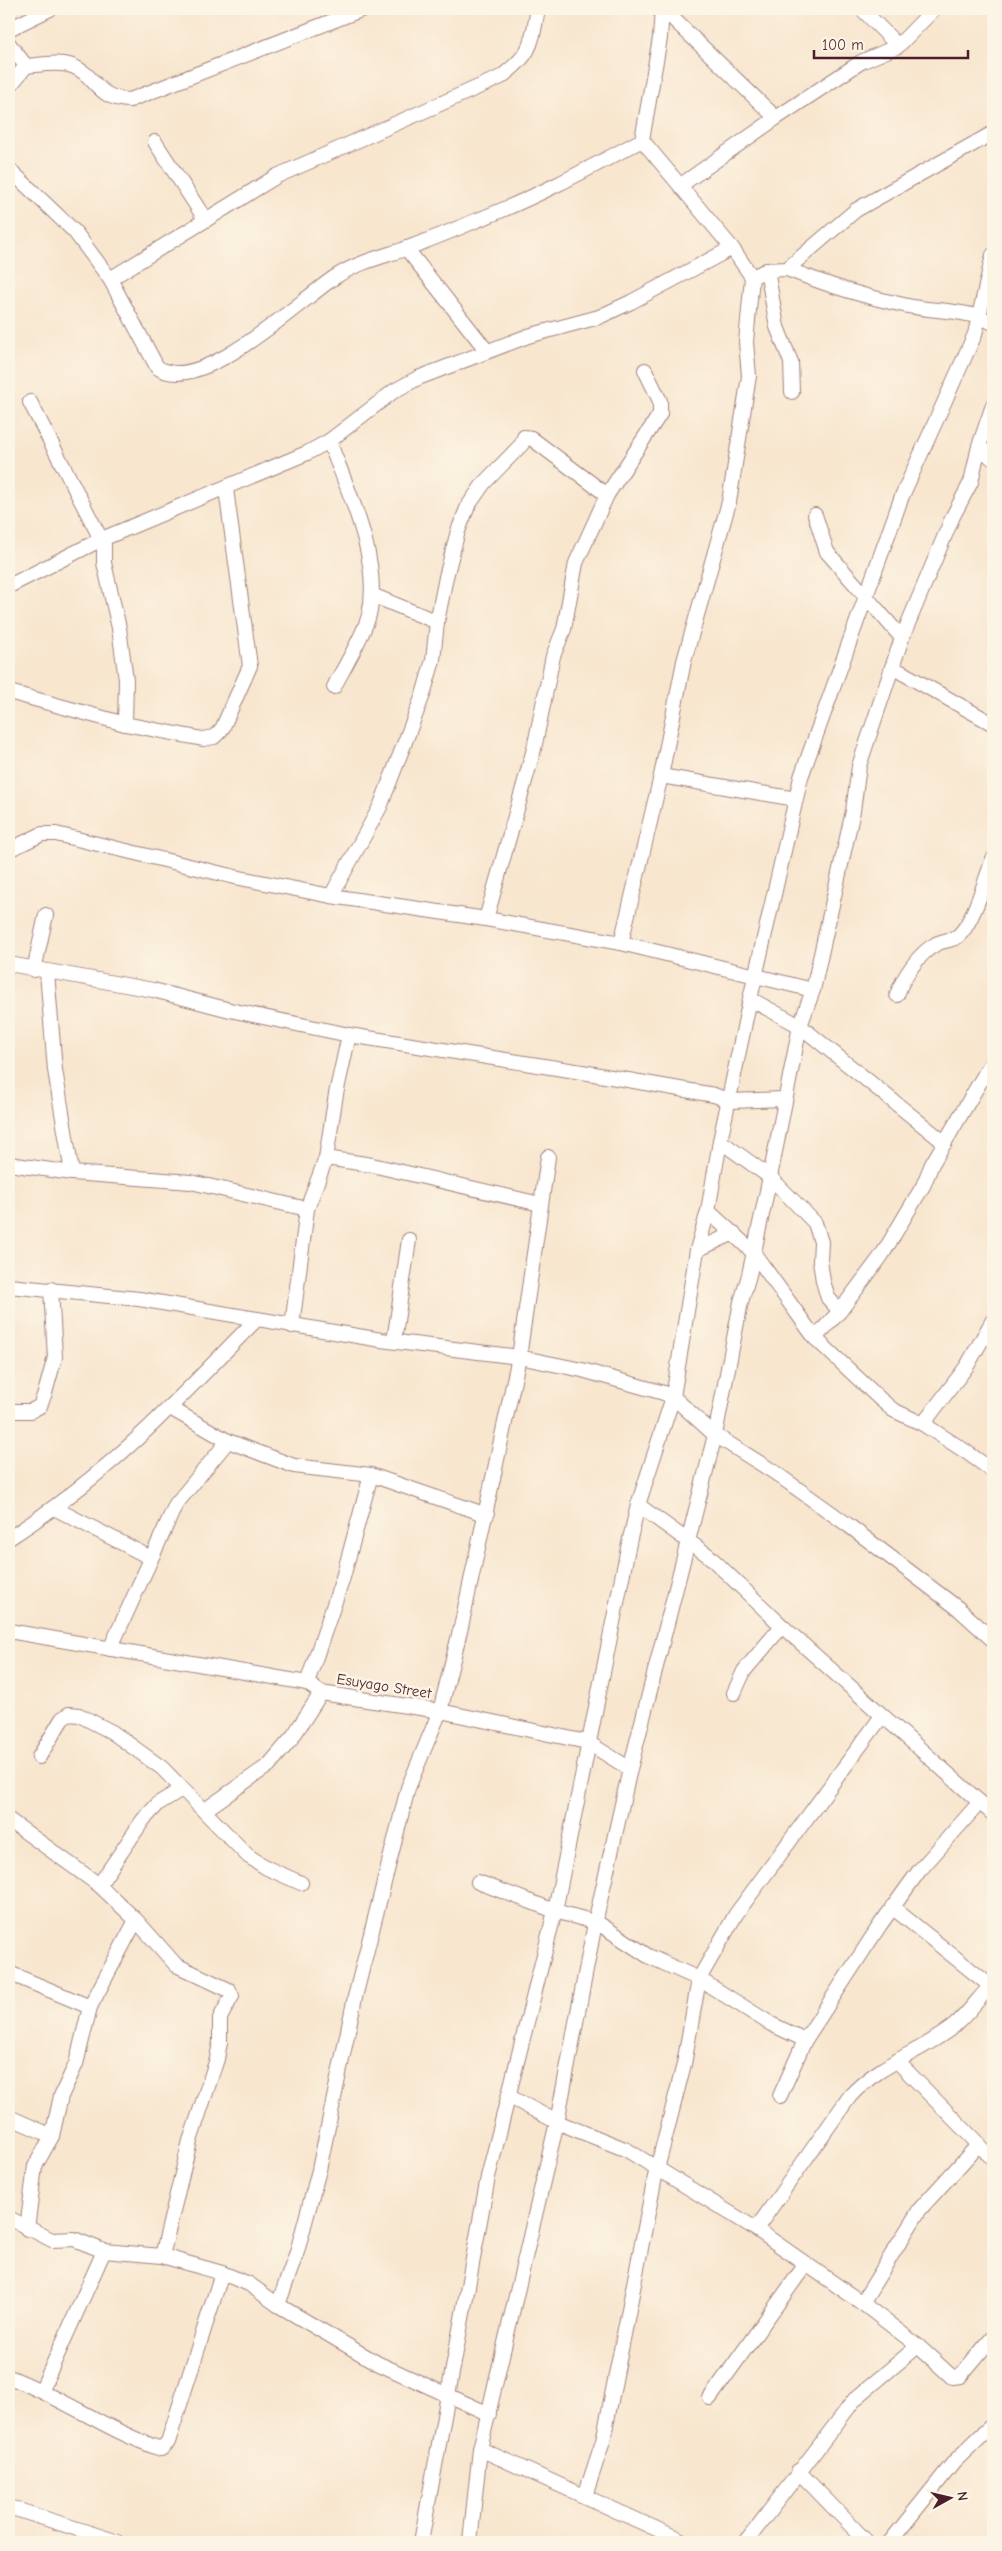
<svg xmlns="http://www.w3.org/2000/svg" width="1002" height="2551" viewBox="0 0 1002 2551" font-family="'Comic Neue',sans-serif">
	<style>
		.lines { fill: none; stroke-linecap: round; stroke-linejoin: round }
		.minor-casing { stroke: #a1827d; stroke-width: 16 }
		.minor { stroke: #fff; stroke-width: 14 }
		.labels { text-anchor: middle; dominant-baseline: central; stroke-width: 5; stroke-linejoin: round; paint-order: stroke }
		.street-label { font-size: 15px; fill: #4a1f2b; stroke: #fcf5e5 }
	</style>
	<rect width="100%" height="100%" fill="#fcf5e5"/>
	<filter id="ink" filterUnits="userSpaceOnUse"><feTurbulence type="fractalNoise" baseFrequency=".02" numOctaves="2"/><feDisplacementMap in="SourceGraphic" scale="10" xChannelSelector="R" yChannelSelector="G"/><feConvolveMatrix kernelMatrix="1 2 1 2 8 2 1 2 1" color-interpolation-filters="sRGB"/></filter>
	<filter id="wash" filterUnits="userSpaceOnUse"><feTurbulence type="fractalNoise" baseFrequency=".0096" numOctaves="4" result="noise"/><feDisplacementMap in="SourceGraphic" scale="20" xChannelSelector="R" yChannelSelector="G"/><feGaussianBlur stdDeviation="1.12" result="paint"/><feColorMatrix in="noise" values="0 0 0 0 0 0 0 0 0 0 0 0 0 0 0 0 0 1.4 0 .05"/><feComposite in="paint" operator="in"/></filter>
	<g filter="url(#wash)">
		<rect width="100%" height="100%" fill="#f8e6cf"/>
	</g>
	<g filter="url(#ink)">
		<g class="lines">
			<g class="minor-casing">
				<g id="minor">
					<path d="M663,9L776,118"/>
					<path d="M862,9L898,46"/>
					<path d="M9,29L50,9"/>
					<path d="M9,44L26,66L9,87"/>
					<path d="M26,66C39,65 60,61 72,66C97,75 95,99 130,100L363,9"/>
					<path d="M642,140L732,248L752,277"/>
					<path d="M155,142L205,219"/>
					<path d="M9,169L75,232L110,279L157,367C199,398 300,300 335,277C356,263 381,257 405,249C429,240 452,231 475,221C533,199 588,169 642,140L660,38L662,9"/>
					<path d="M681,185L776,118L861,62L898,46L934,9"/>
					<path d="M406,248L487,351"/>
					<path d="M787,269C830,286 862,296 908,306C937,312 967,309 993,323"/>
					<path d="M767,270L777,327L791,362L792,392"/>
					<path d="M110,279L277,176L501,77C532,53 531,46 538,9"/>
					<path d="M30,402L104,545V563L119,628L126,680L125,724"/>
					<path d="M329,441C348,491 382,560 369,615C364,635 344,667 334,687"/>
					<path d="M979,446L993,459"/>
					<path d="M815,515L827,552L902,638"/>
					<path d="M9,586L102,539L307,453L329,441L394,391L418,378L528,336L599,317L631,302L732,248"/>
					<path d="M372,595L437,622"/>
					<path d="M892,667L993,724"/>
					<path d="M9,692L125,724L203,739L214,737L222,729L250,666L226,489"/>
					<path d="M661,776L796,799"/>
					<path d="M15,847L42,834H56L235,877L331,896L486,919L621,943L813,990"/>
					<path d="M331,896L380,807L423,695L433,660L437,622L446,577L458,531L468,506L484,483L522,444L524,437L531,438L607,495"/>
					<path d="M486,919L534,749L553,656L564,629L576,563L607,495L660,414V401L645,370"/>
					<path d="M621,943L661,776L684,661L729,502L749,376L746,342L752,277L767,270L787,269L856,210L993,133"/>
					<path d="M9,964L153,990L230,1010L349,1035L588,1073L714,1095L730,1101L784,1099"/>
					<path d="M34,970L46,915"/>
					<path d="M47,972L55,1070L72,1173"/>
					<path d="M897,995C903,977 919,953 936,944C943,940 952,941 958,936C973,924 986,877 993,859"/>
					<path d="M750,999L800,1026L945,1143"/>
					<path d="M720,1141L770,1177L815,1223L821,1242L820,1261L823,1281L828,1298L840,1311"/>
					<path d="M326,1158L372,1165L540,1204"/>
					<path d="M9,1164L72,1173L191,1182L307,1209"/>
					<path d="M708,1211L753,1252L815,1338L880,1399L893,1410L923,1424L965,1451L993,1471"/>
					<path d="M697,1250L734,1233"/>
					<path d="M9,1286L139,1299L381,1340L519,1357L582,1370L664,1393L673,1397L715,1435L774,1472L848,1525L959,1609L993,1640"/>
					<path d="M292,1326L307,1209L326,1158L336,1094L349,1035"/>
					<path d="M815,1338L840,1311L882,1255L923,1186L932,1164L993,1060"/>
					<path d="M394,1341L409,1240"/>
					<path d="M170,1408L228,1441L294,1466L371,1475L487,1515"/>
					<path d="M9,1411H31L40,1406L45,1393L55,1357L51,1289"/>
					<path d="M923,1424L967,1366L993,1320"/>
					<path d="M638,1505L709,1556L782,1626L993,1814"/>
					<path d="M54,1508L151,1558"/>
					<path d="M11,1537C68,1500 122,1455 170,1407C199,1379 227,1349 255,1321"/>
					<path d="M9,1631L307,1683L321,1693L440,1711L587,1742L630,1769"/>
					<path d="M110,1649L176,1504L228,1441"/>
					<path d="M307,1683L342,1581L371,1475"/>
					<path d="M734,1693L744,1671L782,1626"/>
					<path d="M39,1757L62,1719L69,1714L79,1715L112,1732L162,1768L248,1856L267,1868L301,1883"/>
					<path d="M205,1810L269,1765L292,1738L321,1693"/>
					<path d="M9,1820L99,1885L136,1920L176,1965L229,1990L232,1996L220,2018V2042L217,2059L190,2141L162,2256"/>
					<path d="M478,1882L555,1911L598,1923L648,1956L699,1979L771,2024L805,2040L880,1925L919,1871L980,1802"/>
					<path d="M99,1885L143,1820L159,1803L182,1789"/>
					<path d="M892,1907L993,1988"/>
					<path d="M9,1973L90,2007"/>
					<path d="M897,2061L993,2159"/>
					<path d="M780,2096L805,2040"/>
					<path d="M510,2097L557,2122L627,2150L756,2229L862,2303L918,2346L952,2377L960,2376L993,2337"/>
					<path d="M9,2117L52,2136"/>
					<path d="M9,2218L52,2240L74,2239L104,2251L162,2256L222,2273L249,2284L278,2305L377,2363L489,2414"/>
					<path d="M27,2229L35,2166L52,2136L61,2096L76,2064L90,2007L136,1920"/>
					<path d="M756,2229L850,2096C880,2063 920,2053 954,2026C969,2013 979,1997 993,1984"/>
					<path d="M862,2303L920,2209L979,2144"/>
					<path d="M278,2305L297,2252L319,2170L355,1997L408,1788L440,1711L461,1627L519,1357L548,1157"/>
					<path d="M9,2377C62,2397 108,2431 161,2449L168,2442L222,2273"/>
					<path d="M42,2389L104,2251"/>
					<path d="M710,2398L806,2264"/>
					<path d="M480,2449L681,2540"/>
					<path d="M798,2471L867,2542"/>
					<path d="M585,2496L603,2441L655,2177L684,2064L699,1979L736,1914L882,1716"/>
					<path d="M9,2507L118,2542"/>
					<path d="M421,2542L488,2177L555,1911L629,1543L638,1505L673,1397L697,1250L708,1211L720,1141L750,999L801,777L902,496L975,334L993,255"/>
					<path d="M470,2542L480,2449L557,2122L595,1923L630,1769L715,1435L741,1302L749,1275L770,1177L800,1026L813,990L853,811L859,766L902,638L953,516L971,482L979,446L993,405"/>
					<path d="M746,2542L855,2399L918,2346"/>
					<path d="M890,2542L954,2462L993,2424"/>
				</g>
			</g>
			<use href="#minor" class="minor"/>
		</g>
	</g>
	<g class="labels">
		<g class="street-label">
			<text transform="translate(384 1686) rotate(9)">Esuyago Street</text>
		</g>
	</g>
	<rect width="1002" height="2551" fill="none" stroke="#fcf5e5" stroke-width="30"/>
	<g transform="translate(950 2498) rotate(82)" stroke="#fcf5e5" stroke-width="4" paint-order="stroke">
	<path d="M0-4L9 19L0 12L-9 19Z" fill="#4a1f2b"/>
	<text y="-8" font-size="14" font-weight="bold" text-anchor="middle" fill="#4a1f2b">N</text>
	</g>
	<path d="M814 50v8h154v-8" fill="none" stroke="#4a1f2b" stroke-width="2.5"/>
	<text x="822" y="50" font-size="15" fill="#4a1f2b" stroke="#fcf5e5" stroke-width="4" paint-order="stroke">100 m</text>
</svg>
